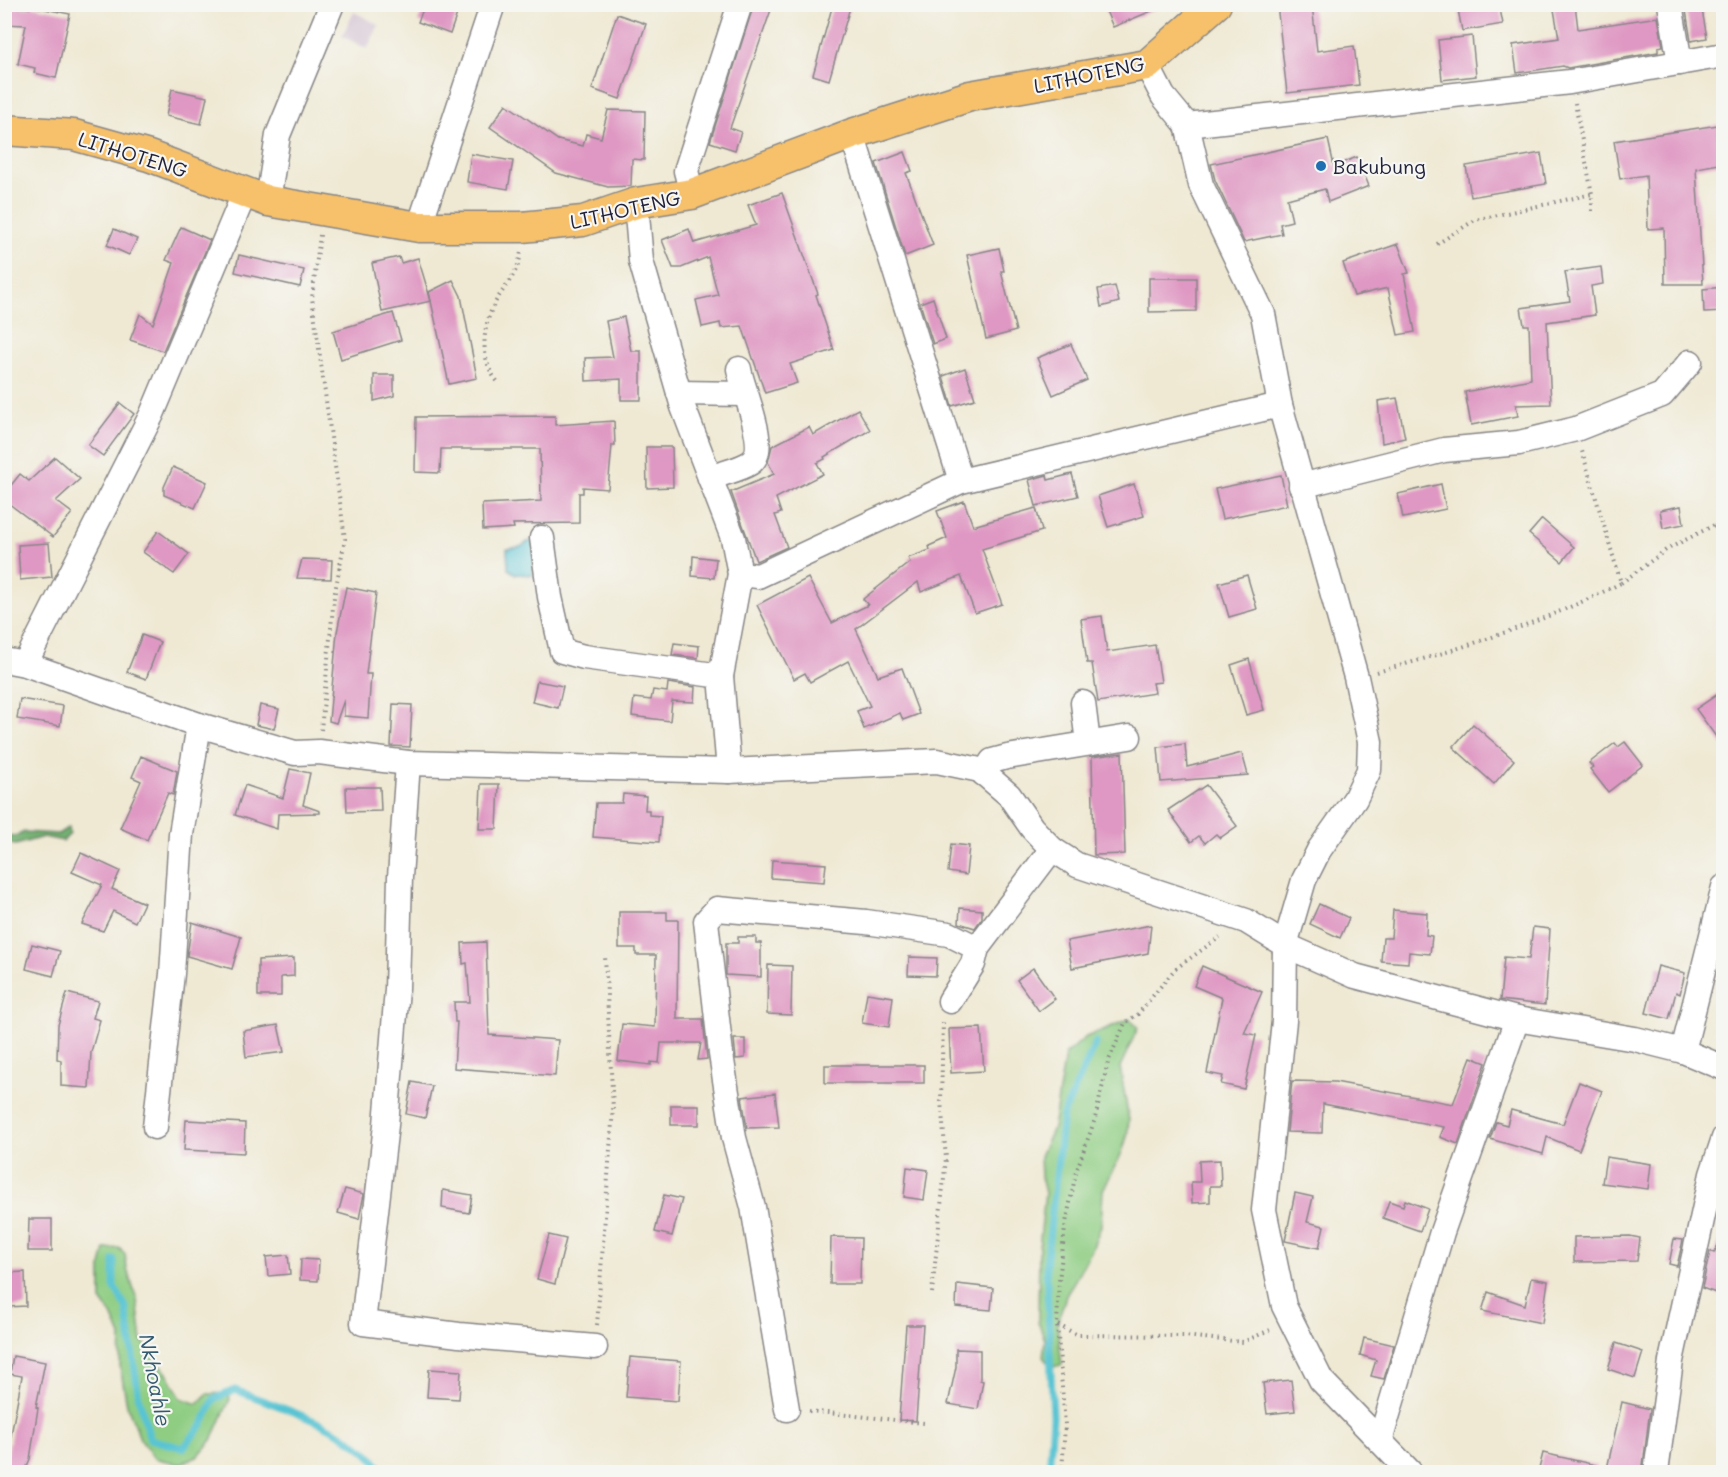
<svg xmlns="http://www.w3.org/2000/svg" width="1728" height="1477" viewBox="0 0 1728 1477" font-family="Mali,sans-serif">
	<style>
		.industrial { fill: #cfbdcf }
		.green { fill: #8fcd83; stroke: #58785f; stroke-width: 1.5 }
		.forest { fill: #73b071; stroke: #4a6956; stroke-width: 1.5 }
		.water { fill: #59c4d3; stroke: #3e7387; stroke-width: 1.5 }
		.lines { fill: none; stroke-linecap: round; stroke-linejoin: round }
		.stream { stroke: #59c4d3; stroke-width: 7 }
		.building { fill: #df98c3 }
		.minor-casing { stroke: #888687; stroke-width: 27 }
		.major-casing { stroke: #888687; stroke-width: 33 }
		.path { stroke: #888687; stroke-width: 4; stroke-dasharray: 1.5 4.5; stroke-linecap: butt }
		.minor { stroke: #fff; stroke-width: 24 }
		.major { stroke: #f6c16b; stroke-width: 30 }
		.poi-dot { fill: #1f6fb2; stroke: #f6f6f2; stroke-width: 2 }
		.labels { text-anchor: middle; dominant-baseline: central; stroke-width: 4.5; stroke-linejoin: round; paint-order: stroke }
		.street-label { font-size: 20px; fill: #22223b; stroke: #f6f6f2 }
		.poi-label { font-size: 20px; fill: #22223b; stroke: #f6f6f2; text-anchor: start }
		.water-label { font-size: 21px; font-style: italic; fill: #355b70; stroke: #f6f6f2 }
	</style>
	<rect width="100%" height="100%" fill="#f6f6f2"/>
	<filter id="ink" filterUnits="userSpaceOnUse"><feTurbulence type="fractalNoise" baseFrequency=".0167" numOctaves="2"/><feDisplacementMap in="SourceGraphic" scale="12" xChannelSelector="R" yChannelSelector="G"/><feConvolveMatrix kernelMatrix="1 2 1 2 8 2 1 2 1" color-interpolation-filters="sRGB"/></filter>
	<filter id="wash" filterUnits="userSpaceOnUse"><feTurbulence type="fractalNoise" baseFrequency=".008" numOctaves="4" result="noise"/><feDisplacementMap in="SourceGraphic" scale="24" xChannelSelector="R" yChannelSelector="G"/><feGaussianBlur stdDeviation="1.35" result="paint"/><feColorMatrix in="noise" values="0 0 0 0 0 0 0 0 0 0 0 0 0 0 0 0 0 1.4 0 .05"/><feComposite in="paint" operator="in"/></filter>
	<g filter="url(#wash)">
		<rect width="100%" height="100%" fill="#efe9d3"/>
		<path class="industrial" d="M354,12L379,25L367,49L342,36Z"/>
		<g class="green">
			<path d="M1130,1019L1138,1028L1120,1067L1129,1120L1127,1136L1122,1153L1103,1190L1101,1226L1092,1250L1066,1296L1057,1324L1062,1365L1051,1367L1043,1357L1045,1340L1038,1322L1039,1248L1045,1193L1041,1177L1040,1156L1053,1128L1065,1055L1086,1037Z"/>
			<path d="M119,1248L125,1254L127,1269L137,1300L142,1341L169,1376L181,1398L197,1404L207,1394L228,1393L230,1399L212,1440L197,1457L179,1464L154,1458L140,1439L127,1405L120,1366L121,1336L112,1315L101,1300V1266L105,1249Z"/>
		</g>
		<path class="forest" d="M69,827L70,834L63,841L43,837L16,845L5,843V835L16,836L24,832L58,834Z"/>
		<path class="water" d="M529,541L535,544L533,575L516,574L508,569L507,549L520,547Z"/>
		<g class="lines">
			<g class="stream">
				<path d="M114,1260V1286L126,1307L139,1399L150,1439L183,1448L203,1424L214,1399L235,1390C279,1407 359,1430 383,1472"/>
				<path d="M1049,1472L1053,1417L1046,1265L1063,1115L1096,1042"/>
			</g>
		</g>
		<g id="blocks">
			<g class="building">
				<path d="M425,4H450L459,8L450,34L418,22Z"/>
				<path d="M754,4H773L730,128L741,132L735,150L710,142Z"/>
				<path d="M833,4H851L829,80L813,75Z"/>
				<path d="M1103,4H1166V5L1113,27Z"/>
				<path d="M1277,4H1312L1317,51L1354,46L1359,85L1287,93Z"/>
				<path d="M1457,4H1499L1503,24L1462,31Z"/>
				<path d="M1553,4H1575L1578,29L1658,17L1663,46L1658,47V52L1568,68L1563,66L1517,73L1513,45L1559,38Z"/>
				<path d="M1685,4H1701L1707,38L1691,41Z"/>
				<path d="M30,6L70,14L56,78L34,73L35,68L18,64L26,25L4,24V7L30,8Z"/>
				<path d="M617,14L646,24L620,99L592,89Z"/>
				<path d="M1472,36L1476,76L1442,80L1438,40Z"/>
				<path d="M172,89L207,97L201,124L166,116Z"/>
				<path d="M506,104L558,140L583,146L586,134L601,138L608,110L645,111L644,160L632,159L631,186L608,187L556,173L490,127Z"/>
				<path d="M1724,124V163L1696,168L1703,284H1665L1664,228L1648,229L1646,175L1620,179L1614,141Z"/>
				<path d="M1328,139L1334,166L1357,157L1369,186L1328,202L1325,189L1287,199L1292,221L1280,224L1282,234L1244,242L1215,180L1211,164Z"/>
				<path d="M905,152L912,171L906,173L933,245L905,256L876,163Z"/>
				<path d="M1541,153L1546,184L1471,197L1466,166Z"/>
				<path d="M471,154L513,161L508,189L467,182Z"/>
				<path d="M782,193L818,294L816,295L834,350L790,364L797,383L765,393L742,326L721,328L720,323L702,327L696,300L718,295L708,257L681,268H673L662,240L689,229L694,243L756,225L748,205Z"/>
				<path d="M181,227L210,240L163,351L130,340L140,314L153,324L174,263L166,260Z"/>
				<path d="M114,229L137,239L129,255L107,245Z"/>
				<path d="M1398,244L1409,273L1404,274L1415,332L1398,335L1388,288L1354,296L1343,263Z"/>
				<path d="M999,248L1004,271H1001L1016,331L986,339L967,255Z"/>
				<path d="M239,255L304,270L300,287L235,272Z"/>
				<path d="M399,257L401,263L418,258L431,301L382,312L372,263Z"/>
				<path d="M1601,267L1603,284L1591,286L1595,315L1547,322L1551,404L1516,405L1518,416L1471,425L1465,392L1531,379L1529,325H1524L1521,308L1570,301L1565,272Z"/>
				<path d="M1149,278H1196V311L1149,312Z"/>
				<path d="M453,280L461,296L477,378L449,384L429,292Z"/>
				<path d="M1115,286L1119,302L1101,307L1098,289Z"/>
				<path d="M1724,287V312L1704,313L1703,289Z"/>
				<path d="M933,298L946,339L933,344L920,303Z"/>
				<path d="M393,313L401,340L341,359L333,331Z"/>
				<path d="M624,317L631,351H641V400H621V379L586,381L585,358L613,357L606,321Z"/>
				<path d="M1071,344L1087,380L1053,395L1037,358Z"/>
				<path d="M965,368L975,399L952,406L943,376Z"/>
				<path d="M374,375H394V396L374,401Z"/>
				<path d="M1397,398L1405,438L1382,443L1378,401Z"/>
				<path d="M120,403L134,414L103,456L88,445Z"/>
				<path d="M858,409L870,430L824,457L825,459L817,463L823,474L776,498L781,513L775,515L787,547L756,561L731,492L774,474L768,462L772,446L809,427L813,435Z"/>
				<path d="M555,416V425L614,421L615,445H612L608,489L583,487V493H579V523L513,524L514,528L483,530L482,504L541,501L540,449H441L440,473L415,472L416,417Z"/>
				<path d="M646,447H672L673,487L647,488Z"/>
				<path d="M55,457L80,479L56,501L72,513L53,537L4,500V494L20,474L29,481Z"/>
				<path d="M173,467L207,482L195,508L164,495V487Z"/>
				<path d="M1072,474L1078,496L1036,506L1029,480L1047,475L1048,480Z"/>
				<path d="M1281,475L1287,505L1222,519L1215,489Z"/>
				<path d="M1134,484L1144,516L1108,527L1098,496Z"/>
				<path d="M1441,484L1446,509L1403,518L1398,494Z"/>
				<path d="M964,501L973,526L1036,508L1042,531L982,549L1002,604L975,613L961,576L921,592L918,582L856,629L878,676L902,668L919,714L903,720L900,713L864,729L857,711L870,706L848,661L810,682L805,673L794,679L757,605L808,578L832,623L868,605L863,599L910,562L908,558L930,550L929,546L947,538L937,511Z"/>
				<path d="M1681,506L1684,524L1663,528L1660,510Z"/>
				<path d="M1542,519L1574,547L1562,562L1529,534Z"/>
				<path d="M158,531L189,554L174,574L143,552Z"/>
				<path d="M49,543L52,577L20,580L18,545Z"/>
				<path d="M693,556L716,559L714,578L692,576Z"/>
				<path d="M302,559L332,560L331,579L297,578Z"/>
				<path d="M1247,575L1257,609L1229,617L1219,583Z"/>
				<path d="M346,587L376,593L366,674H371L368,718L344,716V700L336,723L329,721L337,632Z"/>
				<path d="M1102,616L1107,652L1155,645L1161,682L1153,683L1155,693L1098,702L1092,663H1087L1081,619Z"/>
				<path d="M142,635L160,642L146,679L127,672Z"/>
				<path d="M674,643L699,646L698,658L672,655Z"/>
				<path d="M1249,659L1264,710L1246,715L1231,665Z"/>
				<path d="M537,681L563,686L558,708L532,702Z"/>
				<path d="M668,683L695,687L694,702L672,701L670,721L632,716L634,698L651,700L653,690L667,692Z"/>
				<path d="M1724,690V748L1696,709Z"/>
				<path d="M20,699L63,706L60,726L17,719Z"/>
				<path d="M393,704L412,705L410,747L391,746Z"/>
				<path d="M260,705L279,709L274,729L256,725Z"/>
				<path d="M1473,724L1514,760L1494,784L1453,747Z"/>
				<path d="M1625,742L1643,765L1608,792L1590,769L1593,767L1589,763L1615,743L1618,747Z"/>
				<path d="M1185,744L1187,767L1242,753L1248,775L1161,782L1158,747Z"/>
				<path d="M1122,753L1125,854L1094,855L1092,757Z"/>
				<path d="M141,756L177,771L173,795L168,793L147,840L120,828L141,781L132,777Z"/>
				<path d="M290,769L310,773L303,805L320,811V813L278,814L277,829L235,815L245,785L283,798Z"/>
				<path d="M481,784H499L497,829H479Z"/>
				<path d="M1206,785L1237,826L1220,838L1216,834L1205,843L1199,836L1191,842L1168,810Z"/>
				<path d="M346,787H380L381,811L347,812Z"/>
				<path d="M623,794L646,796L645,810H649V815L661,816L659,842L593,837L596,803H622Z"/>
				<path d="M951,844L969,846L966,875L948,872Z"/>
				<path d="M81,853L120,871L112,889L144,903L135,922L113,911L103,931L82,924L102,885L72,872Z"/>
				<path d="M772,860L826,864L824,882L771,878Z"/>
				<path d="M1319,904L1349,918L1340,938L1310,924Z"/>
				<path d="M960,908L982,910V918L975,928L959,923Z"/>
				<path d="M1393,910L1427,913L1426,935L1432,936L1430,954L1409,952L1408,963L1381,961L1383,938H1391Z"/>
				<path d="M619,912H667V920H678L677,1019H703L707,1059L698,1060L701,1043H661L659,1063L651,1062V1065L618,1061L622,1024L655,1027L656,955H636V948H619Z"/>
				<path d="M192,922L241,937L232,969L187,956Z"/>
				<path d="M1151,925L1148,953L1072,968L1067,941Z"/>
				<path d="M1533,927L1550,929L1545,1005L1500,1000L1504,957L1529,959Z"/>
				<path d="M738,937H756V943H761V977L726,975V943H738Z"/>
				<path d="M486,942L489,1035L558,1040L555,1076L454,1068L457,1022H455L454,1002H470L467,963L463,964L462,943Z"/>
				<path d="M32,944L60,951L53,976L26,969Z"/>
				<path d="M909,957L937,958L936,976L908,975Z"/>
				<path d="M294,958V976L281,977V996H258V960Z"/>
				<path d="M768,965L792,966L791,1015L767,1014Z"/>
				<path d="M1202,966L1262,992L1244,1033L1256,1035L1244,1089L1221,1084L1223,1076L1207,1073L1222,998L1194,986Z"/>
				<path d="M1658,966L1685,973L1680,994L1676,992L1669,1019L1646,1013Z"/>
				<path d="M1033,968L1055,999L1039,1011L1017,980Z"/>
				<path d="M67,993L98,1001L93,1018L100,1020L91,1052L89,1088L61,1086V1060L57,1059L58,1025Z"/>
				<path d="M867,993L893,997L889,1027L862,1023Z"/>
				<path d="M278,1025L284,1052L246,1057L243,1031Z"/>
				<path d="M981,1028L984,1071L951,1073L949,1029Z"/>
				<path d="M734,1039H745V1058L736,1059Z"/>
				<path d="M1471,1057L1486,1063L1458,1144L1440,1137L1444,1127L1323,1104L1322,1133L1287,1132L1292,1081L1335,1082L1453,1104Z"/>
				<rect x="825" y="1065" width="99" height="18"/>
				<path d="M412,1082L432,1086L425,1118L406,1114Z"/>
				<path d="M1579,1082L1602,1091L1579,1150L1547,1137L1543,1154L1490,1139L1496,1122L1507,1125L1511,1110L1563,1124Z"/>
				<path d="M775,1093L779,1127L747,1128L742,1097Z"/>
				<rect x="671" y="1105" width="28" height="20"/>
				<path d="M186,1120L245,1123L244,1153L184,1150Z"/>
				<path d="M1606,1157L1651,1164L1648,1189L1602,1183Z"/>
				<path d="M1220,1160L1221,1186H1210V1202L1192,1203L1191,1182H1200L1199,1161Z"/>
				<path d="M907,1167L928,1170L924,1200L904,1197Z"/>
				<path d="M345,1189L364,1194L359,1219L338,1213Z"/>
				<path d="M443,1190L472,1195L469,1213L442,1208Z"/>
				<path d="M1295,1193L1313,1197L1307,1222L1324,1226L1319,1248L1285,1241Z"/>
				<path d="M664,1195L682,1199L672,1236L655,1232Z"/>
				<path d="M1405,1200L1428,1209L1420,1231L1383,1218L1389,1201L1403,1206Z"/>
				<path d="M29,1219H52V1251H28Z"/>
				<path d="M1724,1233V1296L1702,1288L1710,1251L1714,1253Z"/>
				<path d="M549,1235L566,1239L555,1284L537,1279Z"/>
				<path d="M1630,1236L1640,1238L1637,1261L1574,1262V1237Z"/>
				<path d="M831,1237L861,1238L860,1284H830Z"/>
				<path d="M1674,1239L1683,1240L1677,1266L1669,1264Z"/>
				<path d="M288,1255L290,1274L268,1276L266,1257Z"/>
				<path d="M301,1259L319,1260L318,1281L300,1280Z"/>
				<path d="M25,1272L26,1306L7,1307L6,1273Z"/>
				<path d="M1531,1278L1548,1281L1542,1323L1482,1311L1488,1292L1525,1305Z"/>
				<path d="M957,1284L993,1288L991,1310L956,1307Z"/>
				<path d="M906,1325H923L916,1421L899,1420Z"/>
				<path d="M1364,1338L1394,1345L1384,1379L1371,1376L1376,1360L1360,1355Z"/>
				<path d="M1616,1343L1643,1352L1635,1378L1608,1369Z"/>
				<path d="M956,1349L980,1350V1380L983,1381L978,1409L948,1404L956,1367Z"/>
				<path d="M13,1356L45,1362L36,1407L38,1408L30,1459L24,1473H4L22,1376L10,1374Z"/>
				<path d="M630,1357L681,1361L678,1401L626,1397Z"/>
				<path d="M429,1369L461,1371L459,1399L427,1397Z"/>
				<path d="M1291,1380L1295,1411L1267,1414L1263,1383Z"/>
				<path d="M1622,1402L1650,1409L1642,1473H1606Z"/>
				<path d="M1543,1453L1596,1465L1595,1473H1538Z"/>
			</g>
		</g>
	</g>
	<g filter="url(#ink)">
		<use href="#blocks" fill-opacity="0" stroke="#888687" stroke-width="1.5"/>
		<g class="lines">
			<g class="minor-casing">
				<g id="minor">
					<path d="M1670,4L1680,63"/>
					<path d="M1147,65L1163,96L1187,125L1570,82L1724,55"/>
					<path d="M1187,125L1201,185L1263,314L1280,405L1356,677L1370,742L1369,770L1355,799L1319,850L1304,880L1285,945L1284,1021L1264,1210L1284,1306L1321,1380L1410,1472"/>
					<path d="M852,134L961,481"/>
					<path d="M692,194L686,171L740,4"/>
					<path d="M268,201L278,135L332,4"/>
					<path d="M636,203L641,261L683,407L733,538L740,574L721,676L729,771"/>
					<path d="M419,227L493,4"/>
					<path d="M679,393L744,394"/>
					<path d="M710,478C722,473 739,470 750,463C771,450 742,389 739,369"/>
					<path d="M1301,486L1444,450L1519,443L1576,429L1662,395L1690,362"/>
					<path d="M542,538L550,597L562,651L584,657L721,676"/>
					<path d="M740,574L758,576L961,481L1280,405"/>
					<path d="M4,660L25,664L199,725L295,753L319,752L408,763L729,771L937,761L980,770L1009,795L1032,828L1052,849L1077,865L1246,921L1285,945L1355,976L1517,1019L1635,1039L1683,1051L1724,1068"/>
					<path d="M25,664L152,414L245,192"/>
					<path d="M1083,703L1088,743"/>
					<path d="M408,763L400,877L397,989L386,1125L363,1323L459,1335L595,1347"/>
					<path d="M984,774L992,761L1007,757L1129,737"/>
					<path d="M950,1001L973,964L977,948L1052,849"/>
					<path d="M1683,1051L1724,887"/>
					<path d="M155,1127L172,974L181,834L199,725"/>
					<path d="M787,1409L753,1207L734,1138L721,1054L706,921L717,909L866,922L949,934L977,948"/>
					<path d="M1380,1441L1442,1232L1517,1019"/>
					<path d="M1656,1472L1671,1361L1712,1174L1724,1138"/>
				</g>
			</g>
			<g class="major-casing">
				<path id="major" d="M4,130L74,135L149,156L268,201L419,227H522L583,221L636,203L692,194L852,134L970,96L1147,65L1216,4"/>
			</g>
			<g class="path">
				<path d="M1575,103L1592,194V215"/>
				<path d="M320,235L312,298L345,539L334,597L321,730"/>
				<path d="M1437,244L1475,220L1592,194"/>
				<path d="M497,381C479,359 482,325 496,301C506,284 519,273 521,251"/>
				<path d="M1621,583L1666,550L1724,520"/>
				<path d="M1377,672C1461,649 1543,623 1621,583L1582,451"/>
				<path d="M932,1293L946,1158L941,1101L943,1022"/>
				<path d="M597,1325L613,1109L605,956"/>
				<path d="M1058,1325L1078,1335L1184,1336L1243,1342L1270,1330"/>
				<path d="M809,1411L924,1423"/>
				<path d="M1062,1472L1065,1425L1057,1324L1059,1281L1065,1228L1076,1172L1095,1119L1108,1062L1125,1023L1138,1014L1175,969L1220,937"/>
			</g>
			<use href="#minor" class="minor"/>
			<use href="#major" class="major"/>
		</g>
	</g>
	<circle class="poi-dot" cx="1321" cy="166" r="6"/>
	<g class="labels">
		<g class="street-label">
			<text transform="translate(1089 74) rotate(-12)">LITHOTENG</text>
			<text transform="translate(133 154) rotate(17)">LITHOTENG</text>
			<text transform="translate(625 209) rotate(-13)">LITHOTENG</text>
		</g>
		<g class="poi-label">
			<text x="1333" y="166">Bakubung</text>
		</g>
		<g class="water-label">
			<text transform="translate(156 1380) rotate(79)">Nkhoahle</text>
		</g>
	</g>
	<rect width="1728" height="1477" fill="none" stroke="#f6f6f2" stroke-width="24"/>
</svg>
